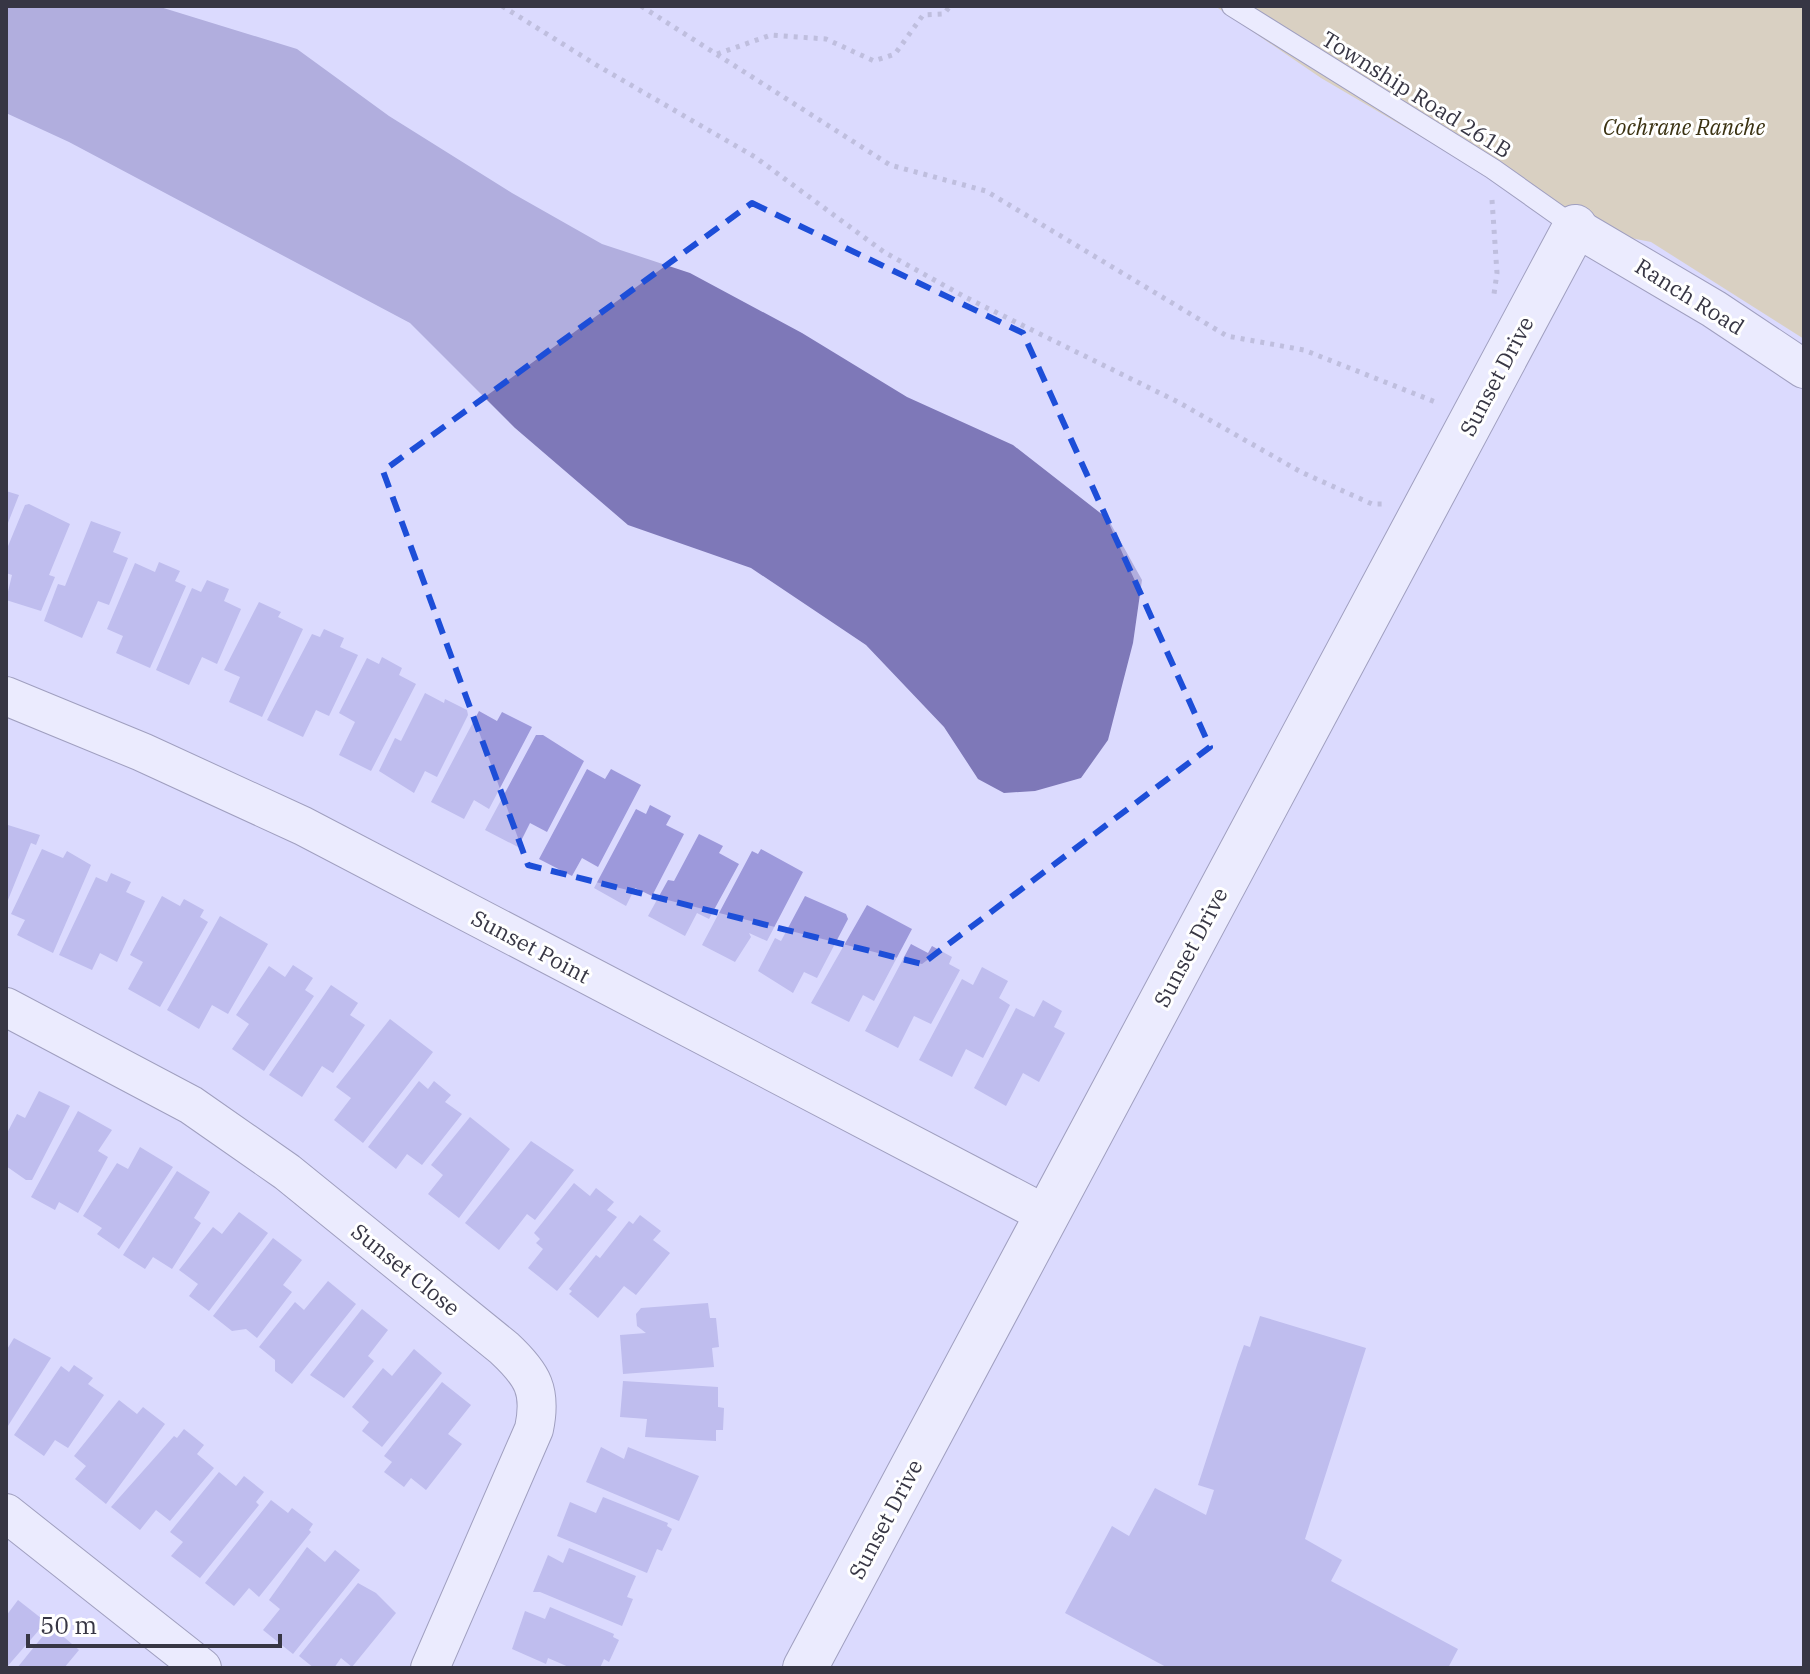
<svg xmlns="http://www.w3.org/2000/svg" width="1810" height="1674" viewBox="0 0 1810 1674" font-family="'IBM Plex Serif',serif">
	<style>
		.green { fill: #d7c47b }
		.water { fill: #7e78b8 }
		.building { fill: #9d99db }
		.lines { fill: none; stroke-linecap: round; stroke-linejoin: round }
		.lane-casing { stroke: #595775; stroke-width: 22 }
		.street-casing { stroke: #595775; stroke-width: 40 }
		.secondary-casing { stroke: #595775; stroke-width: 46 }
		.path { stroke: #9d9cb8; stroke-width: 5; stroke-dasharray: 4 6; stroke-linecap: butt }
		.lane { stroke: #fff; stroke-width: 20 }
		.street { stroke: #fff; stroke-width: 38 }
		.secondary { stroke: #fff; stroke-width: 44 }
		.marked { fill: none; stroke: #1d4ed8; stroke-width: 6; stroke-dasharray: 16 10; stroke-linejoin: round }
		.labels { text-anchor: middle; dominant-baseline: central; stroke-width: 6; stroke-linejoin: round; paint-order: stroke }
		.street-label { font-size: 22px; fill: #373644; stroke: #fff }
		.park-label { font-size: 22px; font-style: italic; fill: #3b3212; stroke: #fff }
	</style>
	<rect width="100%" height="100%" fill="#dbdafe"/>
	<path class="green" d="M1215,6H1804V339L1651,242L1575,227L1321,78Z"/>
	<path class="water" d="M6,6H157L297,49L389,116L512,193L602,244L690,273L802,333L907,397L1013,445L1108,519L1142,580L1133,643L1108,740L1081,778L1035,791L1004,793L978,779L944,727L866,645L751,568L628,525L515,428L410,323L69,142L6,113Z"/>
	<g class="building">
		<path d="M6,491L19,495L6,528Z"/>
		<path d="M29,504L70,524L49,575L55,577L41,611L6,600L12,575L6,573V551L25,505Z"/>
		<path d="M91,521L121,532L113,552L128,558L109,605L98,601L82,638L44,621L58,584L65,586Z"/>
		<path d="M159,562L180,571L175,581L186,586L150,668L116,653L123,636L107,629L135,563L155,572Z"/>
		<path d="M207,580L229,589L224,601L241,609L217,664L202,657L189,685L156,670L192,588L201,592Z"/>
		<path d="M259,602L281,612L278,617L303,629L262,717L229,702L240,677L224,670Z"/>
		<path d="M324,629L344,638L340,647L358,655L329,716L316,710L303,737L267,720L312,634L320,637Z"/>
		<path d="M382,657L402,668L399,675L416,684L371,771L339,755L355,722L339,713L367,658L379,664Z"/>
		<path d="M425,693L444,703L445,699L467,710L468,715L437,777L425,771L414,793L379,771L395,738L401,741Z"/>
		<path d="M479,711L497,721L502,712L532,727L489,809L474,800L464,819L431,802Z"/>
		<path d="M536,735H543L584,761L547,832L530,823L518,847L485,830Z"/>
		<path d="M587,769L605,779L611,769L641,785L598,867L582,858L572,876L539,859Z"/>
		<path d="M650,805L671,816L666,825L684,834L652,896L635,888L626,906L594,888L636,809L646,814Z"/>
		<path d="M8,825L40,835L36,845L31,843L6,905Z"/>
		<path d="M699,834L723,846L719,853L739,864L709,919L697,913L685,936L648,916L668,880L674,881Z"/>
		<path d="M42,849L63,858L67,851L91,865L53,953L17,935L25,920L11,914Z"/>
		<path d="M761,849L803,872L767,941L749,933L751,937L735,962L702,945L752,851L758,854Z"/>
		<path d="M111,873L131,882L126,892L145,901L117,962L100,953L92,970L59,955L96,877L107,882Z"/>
		<path d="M162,896L180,906L184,899L204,910L200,917L208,922L160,1007L128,989L143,962L130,955Z"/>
		<path d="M805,896L846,914L848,919L817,978L804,972L793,993L758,971L775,938L781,941Z"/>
		<path d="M867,905L912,929L874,1001L863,995L849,1022L811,1003Z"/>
		<path d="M220,916L268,944L228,1014L212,1005L199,1029L167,1010Z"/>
		<path d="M911,944L928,953L932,946L952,957L949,964L960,970L931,1024L914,1016L898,1048L865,1031Z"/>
		<path d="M293,965L313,978L305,990L314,996L264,1071L232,1049L249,1024L236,1015L269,966L285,977Z"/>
		<path d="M982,967L1008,981L999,998L1010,1005L983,1058L966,1049L952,1077L919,1060L962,979L973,985Z"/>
		<path d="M331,985L358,1003L350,1015L365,1025L333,1073L322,1066L302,1097L269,1075Z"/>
		<path d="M1043,1000L1062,1011L1054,1027L1065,1033L1039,1082L1023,1073L1006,1106L974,1088L1016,1008L1034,1017Z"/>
		<path d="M390,1019L433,1052L363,1143L334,1120L351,1098L336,1087Z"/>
		<path d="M419,1081L428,1089L434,1081L451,1095L445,1102L462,1114L422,1165L407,1154L396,1169L368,1147Z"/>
		<path d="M39,1091L70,1106L32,1180H26L6,1166V1135L17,1114L25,1118Z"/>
		<path d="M78,1111L112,1130L98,1151L108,1157L78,1213L59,1202L55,1210L31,1197Z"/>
		<path d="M470,1117L510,1149L459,1218L428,1194L443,1175L431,1165Z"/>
		<path d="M531,1141L574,1170L535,1220L527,1214L499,1250L465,1223Z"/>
		<path d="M140,1147L173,1167L119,1249L97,1234L102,1228L83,1216L117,1163L128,1169Z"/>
		<path d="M177,1171L210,1192L194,1218L201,1223L172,1269L153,1257L145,1269L123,1255Z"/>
		<path d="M574,1183L590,1196L596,1188L614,1202L607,1210L617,1217L557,1291L528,1268L543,1249L536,1243L540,1239L534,1233Z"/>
		<path d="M239,1212L268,1233L209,1311L189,1296L198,1284L179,1270L213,1227L222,1234Z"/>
		<path d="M640,1215L661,1231L653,1240L670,1253L636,1295L624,1286L598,1318L569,1294L572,1291L569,1289L596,1255L600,1258L629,1221L633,1224Z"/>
		<path d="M273,1238L302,1260L283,1285L292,1292L257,1338L246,1329L232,1331L213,1316Z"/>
		<path d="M328,1281L356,1304L292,1384L275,1371V1360L259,1347L295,1302L304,1310Z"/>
		<path d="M708,1303L710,1318H716L719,1347L712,1348L714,1367L623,1374L620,1335L646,1333L637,1326L636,1314L641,1308Z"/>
		<path d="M362,1309L388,1330L368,1356L374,1361L344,1398L310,1375Z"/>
		<path d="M1260,1316L1366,1348L1305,1539L1342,1560L1331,1581L1458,1649L1448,1668H1168L1065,1613L1112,1526L1129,1536L1155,1488L1206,1515L1214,1490L1198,1485L1238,1362L1244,1345L1250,1347Z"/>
		<path d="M14,1338L51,1358L6,1429V1351Z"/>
		<path d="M414,1349L442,1373L382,1447L362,1431L369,1422L352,1407L383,1368L392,1376Z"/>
		<path d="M74,1365L93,1378L88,1384L104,1395L68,1448L55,1440L44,1456L14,1435L61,1366L69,1372Z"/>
		<path d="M623,1381L718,1387V1407L724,1408L723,1430H716V1441L645,1437L647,1419L620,1417Z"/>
		<path d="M442,1382L471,1405L448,1434L462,1444L426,1490L411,1478L404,1487L384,1472L392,1462L384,1456Z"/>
		<path d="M119,1400L137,1414L143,1407L165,1424L106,1504L75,1479L86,1466L74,1456Z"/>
		<path d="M184,1429L204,1445L197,1454L214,1468L170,1521L156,1510L140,1530L111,1507L174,1436L177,1438Z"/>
		<path d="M601,1447L624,1459L628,1447L699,1476L679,1521L586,1482Z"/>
		<path d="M219,1472L236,1486L244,1476L264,1492L256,1502L259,1505L200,1578L171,1556L183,1542L170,1532Z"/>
		<path d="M603,1497L668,1523L667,1526L672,1529L662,1551L657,1549L647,1573L557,1536L570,1502L596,1513Z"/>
		<path d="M271,1500L288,1513L292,1508L313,1524L309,1530L311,1532L259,1597L249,1588L234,1606L205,1583Z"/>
		<path d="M307,1547L325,1562L335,1550L360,1570L293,1654L263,1630L280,1609L269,1600Z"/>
		<path d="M569,1548L636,1576L627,1597L633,1599L622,1626L540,1592H533L548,1555L563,1563Z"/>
		<path d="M358,1583L376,1593L396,1613L352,1667L341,1658L334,1668H314L299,1656Z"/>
		<path d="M18,1600L46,1622L6,1668V1616Z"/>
		<path d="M550,1607L614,1634L613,1637L619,1640L609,1662L604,1659L600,1668H571L548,1658L546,1664L512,1649L525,1611L545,1619Z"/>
		<path d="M51,1626L79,1650L64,1668H17Z"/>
	</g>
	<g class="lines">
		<g class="lane-casing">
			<path id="lane" d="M1232,6L1493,169L1575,227"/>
		</g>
		<g class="street-casing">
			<g id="street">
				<path d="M1575,227L1714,309L1804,369"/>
				<path d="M6,696L142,752L303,826L1047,1215"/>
				<path d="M6,1007L191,1105L287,1172L504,1348C533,1375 542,1391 534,1429L430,1668"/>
				<path d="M6,1513L202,1668"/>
			</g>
		</g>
		<g class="secondary-casing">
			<path id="secondary" d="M805,1668L1575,227"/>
		</g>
		<g class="path">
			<path d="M502,6L598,66L755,157L884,252L965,297L1178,402L1301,472L1372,504H1383"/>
			<path d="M641,6L890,165L986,191L1227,336L1304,350L1438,403"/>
			<path d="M717,54L771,35L826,39L874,61L895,54L923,15L944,14L950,6"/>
			<path d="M1492,200L1497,273L1494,294"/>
		</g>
		<use href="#lane" class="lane"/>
		<use href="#street" class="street"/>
		<use href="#secondary" class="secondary"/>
	</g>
	<path d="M0 0H1810V1674H0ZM752,203L1023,333L1210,747L922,964L528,865L383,471Z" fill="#dbdafe" fill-opacity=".55" fill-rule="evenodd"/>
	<path class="marked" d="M752,203L1023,333L1210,747L922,964L528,865L383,471Z"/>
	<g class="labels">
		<g class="street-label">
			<text transform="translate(1417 94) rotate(32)">Township Road 261B</text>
			<text transform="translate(1690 296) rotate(32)">Ranch Road</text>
			<text transform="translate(1496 376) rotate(-62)">Sunset Drive</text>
			<text transform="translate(531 946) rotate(28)">Sunset Point</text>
			<text transform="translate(1190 947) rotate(-62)">Sunset Drive</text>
			<text transform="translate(406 1269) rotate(39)">Sunset Close</text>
			<text transform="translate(885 1519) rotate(-62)">Sunset Drive</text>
		</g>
		<g class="park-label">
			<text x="1684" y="126">Cochrane Ranche</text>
		</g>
	</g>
	<rect width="1810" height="1674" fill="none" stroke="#373644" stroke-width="16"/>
	<path d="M28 1634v12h252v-12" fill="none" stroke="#373644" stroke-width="4"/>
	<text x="40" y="1634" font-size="24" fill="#373644" stroke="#ffffff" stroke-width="6" paint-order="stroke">50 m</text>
</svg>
